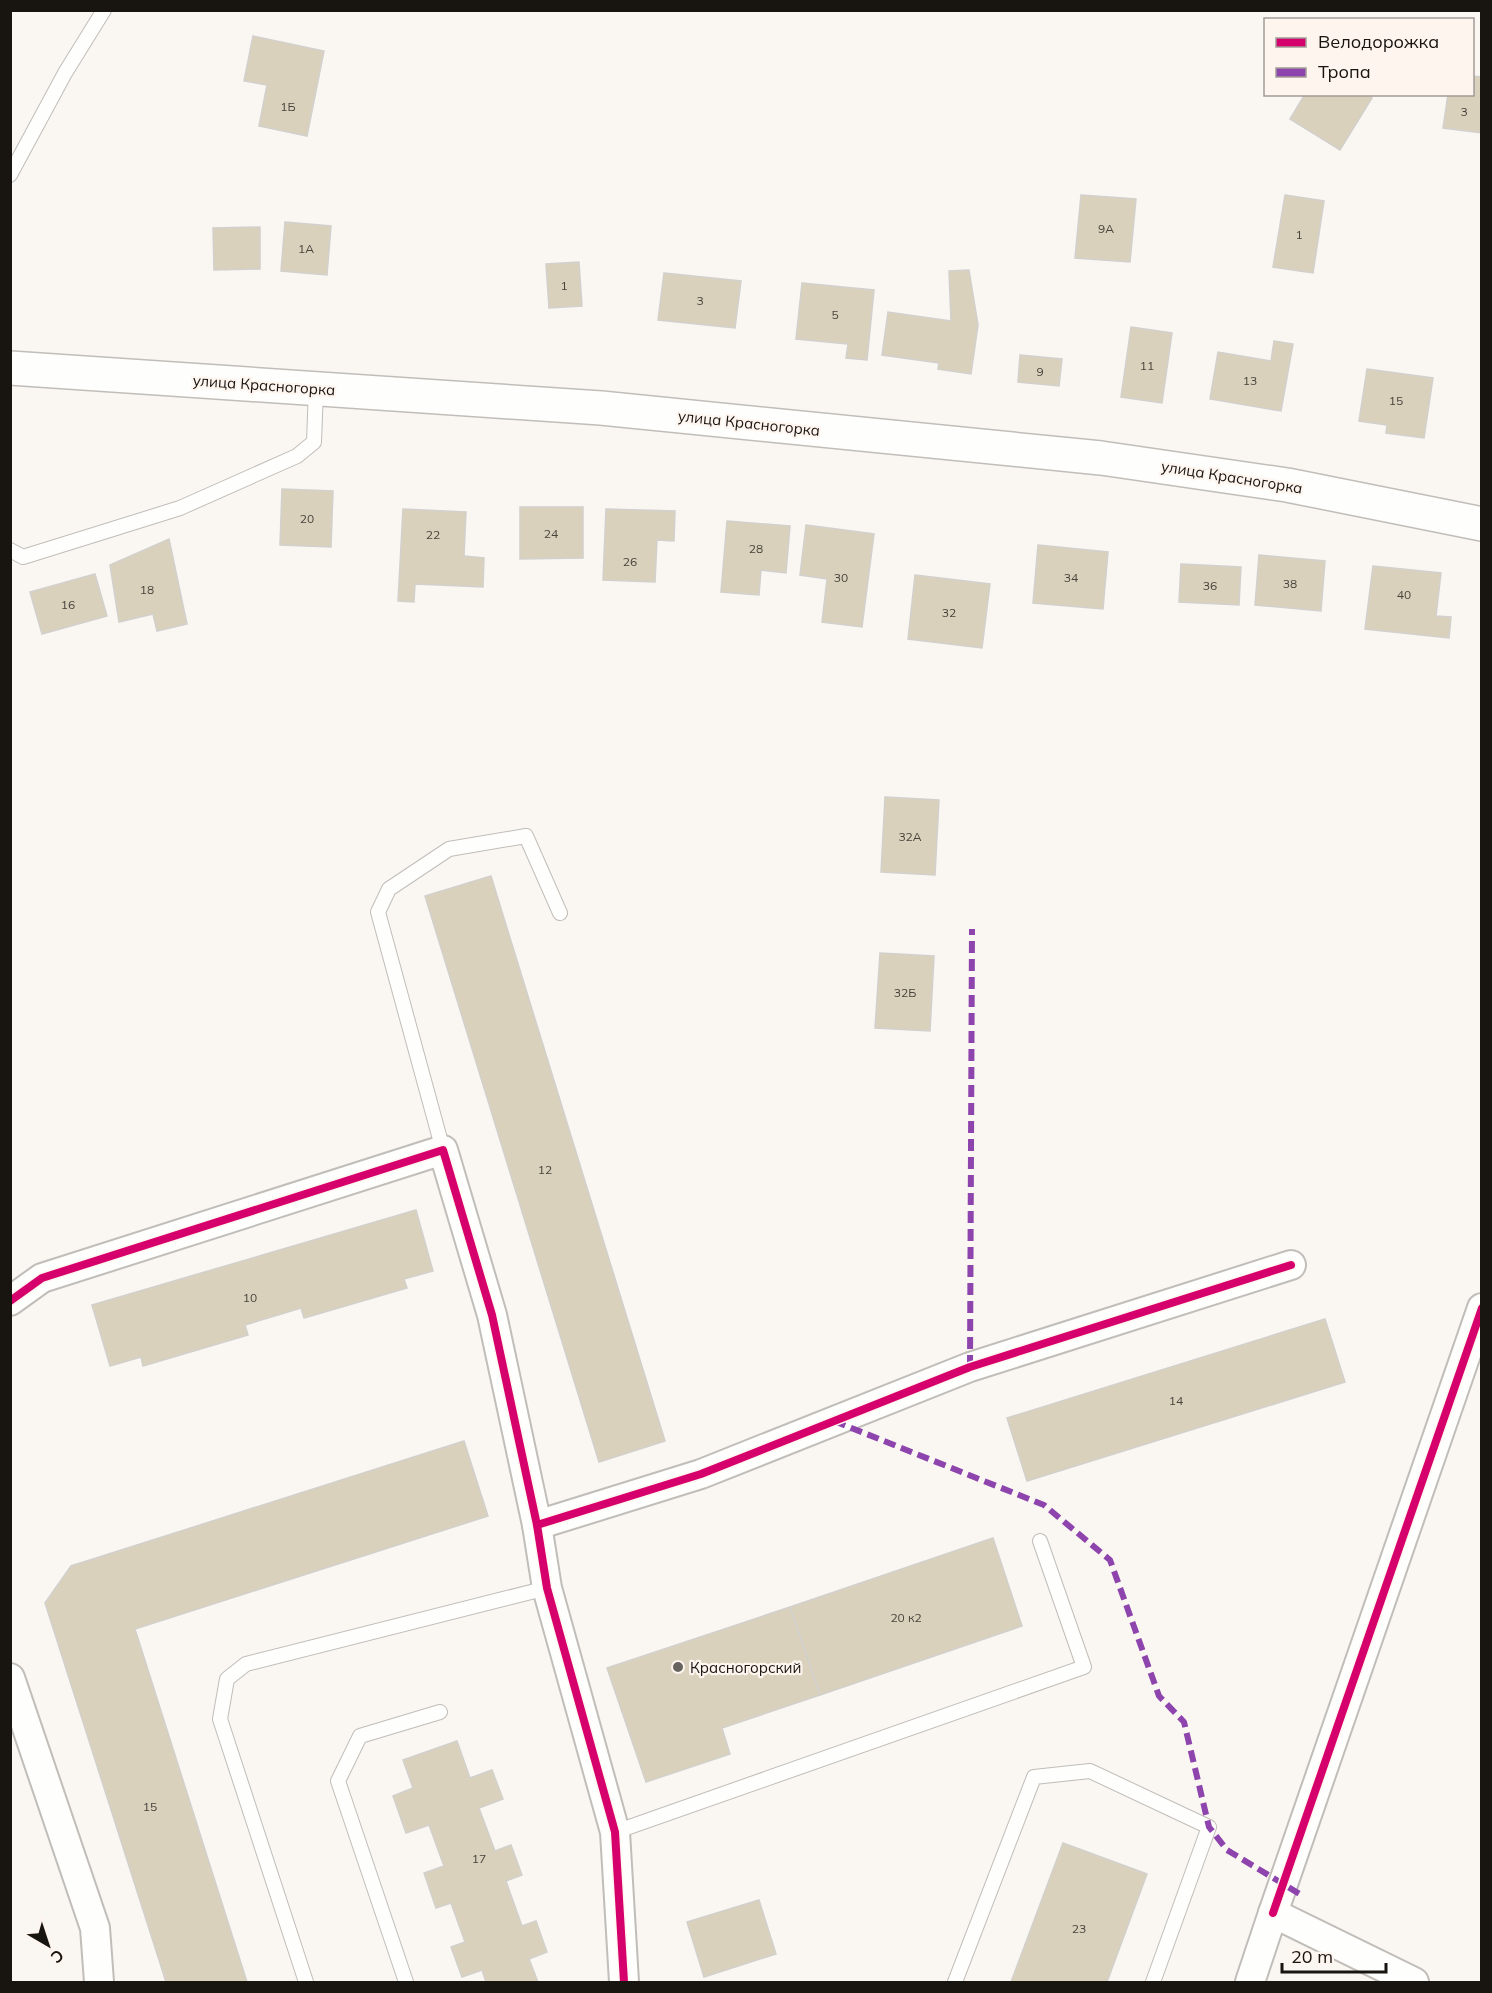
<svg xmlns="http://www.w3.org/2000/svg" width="1492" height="1993" viewBox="0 0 1492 1993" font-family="Mulish,sans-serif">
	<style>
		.building { fill: #dad1bd; stroke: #d2d0cc; stroke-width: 1.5 }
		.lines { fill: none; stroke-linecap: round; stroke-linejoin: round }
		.lane-casing { stroke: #c1bdb9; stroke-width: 16 }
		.street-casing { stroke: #c1bdb9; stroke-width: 32 }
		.secondary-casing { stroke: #c1bdb9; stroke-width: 36 }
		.lane { stroke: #fefefd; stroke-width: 14 }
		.street { stroke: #fefefd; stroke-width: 28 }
		.secondary { stroke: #fefefd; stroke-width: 33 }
		.quiet { stroke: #8e44ad; stroke-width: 6; stroke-dasharray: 12 6; stroke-linecap: butt }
		.cycleway-casing { stroke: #fef5ef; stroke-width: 11 }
		.cycleway { stroke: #d6006c; stroke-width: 8 }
		.poi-dot { fill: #67635f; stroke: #fef5ef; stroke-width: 2 }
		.labels { text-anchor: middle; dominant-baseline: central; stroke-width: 4.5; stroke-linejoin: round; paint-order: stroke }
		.number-label { font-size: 12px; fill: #48433b }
		.street-label { font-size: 15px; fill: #181410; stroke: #fef5ef }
		.poi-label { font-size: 15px; fill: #181410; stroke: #fef5ef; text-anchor: start }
	</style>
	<rect width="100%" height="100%" fill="#faf6f2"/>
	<g class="building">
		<path d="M253,36L324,51L307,136L259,126L267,85L244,81Z"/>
		<path d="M1472,76L1482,77V133L1443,128L1448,94H1472Z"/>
		<path d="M1305,94H1366L1372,98L1340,150L1290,119Z"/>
		<path d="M1081,195L1136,199L1130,262L1075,258Z"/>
		<path d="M1285,195L1324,201L1313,273L1273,267Z"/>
		<path d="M285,222L331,226L327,275L281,271Z"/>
		<path d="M260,227V269L214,270L213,228Z"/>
		<path d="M579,262L582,306L549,308L546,264Z"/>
		<path d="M969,270L978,325L971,374L938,369L939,363L882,355L888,312L951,321L949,271Z"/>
		<path d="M664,273L741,281L735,328L658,320Z"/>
		<path d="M802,283L874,290L867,360L846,358L848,344L796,339Z"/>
		<path d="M1131,327L1172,333L1162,403L1121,397Z"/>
		<path d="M1274,341L1293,344L1281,411L1210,399L1218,352L1271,361Z"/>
		<path d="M1020,355L1062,359L1059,386L1018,382Z"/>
		<path d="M1367,369L1433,378L1424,438L1386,433L1387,425L1359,421Z"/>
		<path d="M282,489L333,491L331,547L280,545Z"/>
		<path d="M520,507H583V558L520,559Z"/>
		<path d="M403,509L466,512L464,556L484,558L483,587L415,584L414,602L398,601Z"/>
		<path d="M606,509L675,511L674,541L657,540L655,582L603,580Z"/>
		<path d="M727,521L790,526L786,573L761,570L759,595L721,592Z"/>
		<path d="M806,525L874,534L862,627L822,622L827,579L800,575Z"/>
		<path d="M169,539L187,624L157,631L153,614L119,622L110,565Z"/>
		<path d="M1038,545L1108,552L1103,609L1033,603Z"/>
		<path d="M1259,555L1325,561L1321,611L1255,605Z"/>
		<path d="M1181,564L1241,567L1239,605L1179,602Z"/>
		<path d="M1373,566L1441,573L1436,616L1451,617L1449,638L1365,629Z"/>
		<path d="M95,574L107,616L42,634L30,592Z"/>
		<path d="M915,575L990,584L982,648L908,639Z"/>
		<path d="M885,797L939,800L935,875L881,872Z"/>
		<path d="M491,876L665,1441L599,1462L425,896Z"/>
		<path d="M880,953L934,956L930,1031L875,1028Z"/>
		<path d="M416,1210L433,1271L404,1279L407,1288L304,1318L301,1308L245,1325L248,1335L143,1366L141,1357L110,1366L92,1305Z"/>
		<path d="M1325,1319L1345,1382L1027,1481L1007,1418Z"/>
		<path d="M464,1441L488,1516L135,1629L247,1982H166L45,1603L71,1566Z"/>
		<path d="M993,1538L1022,1626L820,1695L790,1607Z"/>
		<path d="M790,1607L820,1695L722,1728L730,1754L646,1782L607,1668Z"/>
		<path d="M457,1741L470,1778L492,1770L503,1799L479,1808L495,1851L511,1845L522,1875L506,1881L522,1926L536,1921L547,1952L529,1959L538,1982H486L482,1970L462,1977L451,1947L465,1942L451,1903L436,1908L424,1873L444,1866L429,1825L406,1833L393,1796L413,1788L403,1760Z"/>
		<path d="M1063,1843L1147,1874L1107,1982H1011Z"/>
		<path d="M759,1900L776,1954L704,1977L687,1922Z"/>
	</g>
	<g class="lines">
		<g class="lane-casing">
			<g id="lane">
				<path d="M10,175L65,73L104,10"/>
				<path d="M10,550L23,557L180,508L297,456L314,442L316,389"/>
				<path d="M443,1150L378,912L389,889L449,849L526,836L560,913"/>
				<path d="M615,1832L1084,1667L1040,1541"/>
				<path d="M306,1982L220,1719L227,1679L246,1664L547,1588"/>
				<path d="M406,1982L338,1781L360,1736L440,1712"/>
				<path d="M955,1982L1034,1777L1090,1771L1209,1827L1153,1982"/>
			</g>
		</g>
		<g class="street-casing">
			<g id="street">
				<path d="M10,1301L42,1278L443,1150L492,1315L537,1525L547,1588L615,1832L624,1982"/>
				<path d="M537,1525L701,1474L970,1367L1291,1265"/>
				<path d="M10,1678L95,1928L99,1982"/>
				<path d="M1273,1913L1482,1308"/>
				<path d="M1250,1982L1273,1913L1414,1982"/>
			</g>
		</g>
		<g class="secondary-casing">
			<path id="secondary" d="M10,368L601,408L1101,458L1287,485L1482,524"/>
		</g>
		<use href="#lane" class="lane"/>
		<use href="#street" class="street"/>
		<use href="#secondary" class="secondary"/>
		<g class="quiet">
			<path d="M970,1367L972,929"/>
			<path d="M834,1421L1044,1505L1110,1560L1159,1696L1184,1722L1209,1827L1227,1850L1303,1896"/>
		</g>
		<g class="cycleway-casing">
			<g id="cycleway">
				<path d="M10,1301L42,1278L443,1150L492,1315L537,1525L547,1588L615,1832L624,1982"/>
				<path d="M537,1525L701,1474L970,1367L1291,1265"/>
				<path d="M1273,1913L1482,1308"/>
			</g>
		</g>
		<use href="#cycleway" class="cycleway"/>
	</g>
	<circle class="poi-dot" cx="678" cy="1667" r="6"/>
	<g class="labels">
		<g class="number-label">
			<text x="288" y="106">1Б</text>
			<text x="1464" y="111">3</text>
			<text x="1106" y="228">9А</text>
			<text x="1299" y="234">1</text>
			<text x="306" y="248">1А</text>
			<text x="564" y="285">1</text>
			<text x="700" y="300">3</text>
			<text x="835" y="314">5</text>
			<text x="1147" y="365">11</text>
			<text x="1040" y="371">9</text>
			<text x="1250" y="380">13</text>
			<text x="1396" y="400">15</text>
			<text x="307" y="518">20</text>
			<text x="551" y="533">24</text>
			<text x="433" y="534">22</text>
			<text x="756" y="548">28</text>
			<text x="630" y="561">26</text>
			<text x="841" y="577">30</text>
			<text x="1071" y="577">34</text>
			<text x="1290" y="583">38</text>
			<text x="1210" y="585">36</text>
			<text x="147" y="589">18</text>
			<text x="1404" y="594">40</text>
			<text x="68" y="604">16</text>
			<text x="949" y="612">32</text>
			<text x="910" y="836">32А</text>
			<text x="905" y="992">32Б</text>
			<text x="545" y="1169">12</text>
			<text x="250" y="1297">10</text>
			<text x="1176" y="1400">14</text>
			<text x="906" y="1617">20 к2</text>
			<text x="150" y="1806">15</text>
			<text x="479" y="1858">17</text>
			<text x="1079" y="1928">23</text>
		</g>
		<g class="street-label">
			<text transform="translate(264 385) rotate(4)">улица Красногорка</text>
			<text transform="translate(749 423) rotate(6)">улица Красногорка</text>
			<text transform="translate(1232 477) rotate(9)">улица Красногорка</text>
		</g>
		<g class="poi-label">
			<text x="690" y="1667">Красногорский</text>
		</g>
	</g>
	<rect width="1492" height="1993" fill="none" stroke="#181410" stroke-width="24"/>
	<rect x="1264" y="18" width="210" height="78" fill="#fef5ef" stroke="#a29b96" stroke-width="1.5"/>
	<rect x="1276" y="38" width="30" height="9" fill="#d6006c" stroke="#a29b96" stroke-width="1.5"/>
	<text x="1318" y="48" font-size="18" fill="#181410">Велодорожка</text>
	<rect x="1276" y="68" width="30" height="9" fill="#8e44ad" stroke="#a29b96" stroke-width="1.5"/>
	<text x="1318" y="78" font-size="18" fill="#181410">Тропа</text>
	<g transform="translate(48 1945) rotate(141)" stroke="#fef5ef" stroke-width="4.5" paint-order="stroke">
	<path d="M0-4.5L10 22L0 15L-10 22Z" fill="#181410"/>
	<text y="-9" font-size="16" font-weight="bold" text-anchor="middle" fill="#181410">С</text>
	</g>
	<path d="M1282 1963v9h104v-9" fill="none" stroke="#181410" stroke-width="3"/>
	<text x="1291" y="1963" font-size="18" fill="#181410" stroke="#fef5ef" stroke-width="4.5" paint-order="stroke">20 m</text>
</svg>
